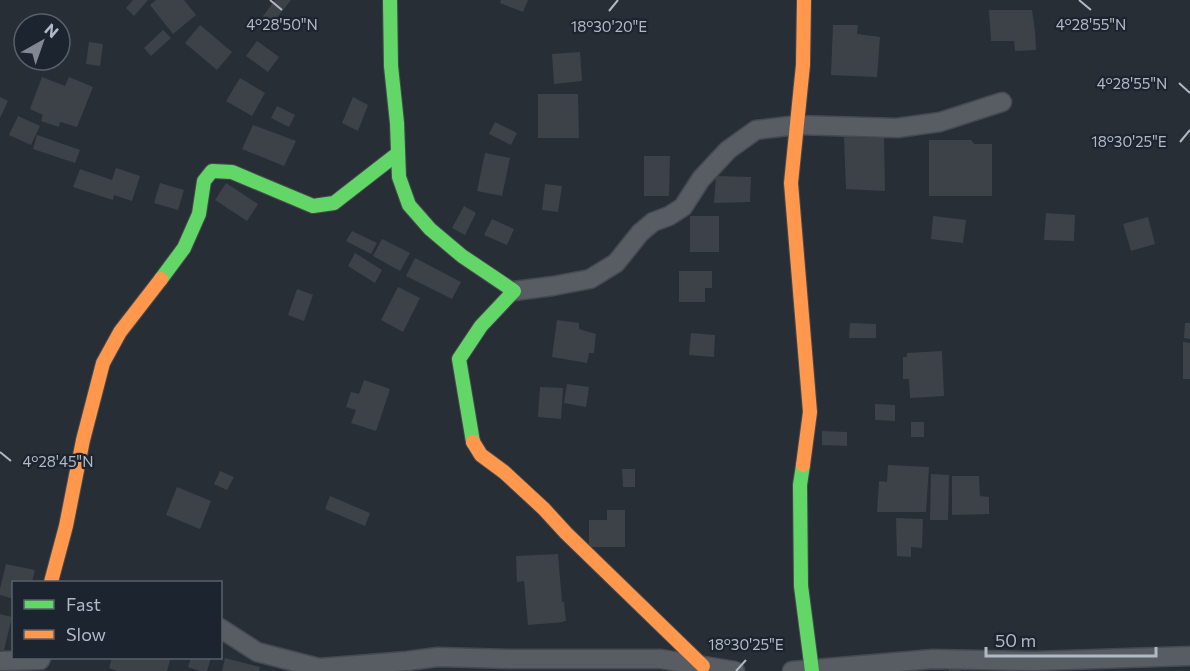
<svg xmlns="http://www.w3.org/2000/svg" width="1190" height="671" viewBox="0 0 1190 671" font-family="Commissioner,sans-serif">
	<style>
		.building { fill: #3d4249 }
		.lines { fill: none; stroke-linecap: round; stroke-linejoin: round }
		.street-casing { stroke: #464a50; stroke-width: 21 }
		.fast-casing { stroke: #464a50; stroke-width: 16 }
		.slow-casing { stroke: #464a50; stroke-width: 16 }
		.street { stroke: #585c63; stroke-width: 18 }
		.fast { stroke: #63d668; stroke-width: 14 }
		.slow { stroke: #ff974d; stroke-width: 14 }
		.ticks { fill: none; stroke: #b2b9c6; stroke-width: 2 }
		.ticks-label { font-size: 15px; text-anchor: middle; fill: #b2b9c6; stroke: #1c242f; stroke-width: 4.5; stroke-linejoin: round; paint-order: stroke }
	</style>
	<rect width="100%" height="100%" fill="#282e35"/>
	<g class="building">
		<path d="M133,0H148L134,16L126,8Z"/>
		<path d="M156,0H184L196,15L173,34L150,5Z"/>
		<path d="M275,0H291L272,24L263,16Z"/>
		<path d="M501,0H528L523,12L500,3Z"/>
		<path d="M989,10H1032L1035,31L1036,50L1015,51L1014,41H991Z"/>
		<path d="M200,25L232,52L217,70L185,43Z"/>
		<path d="M833,25H858L857,34L880,37L877,77L831,75Z"/>
		<path d="M163,30L171,38L151,56L144,48Z"/>
		<path d="M257,41L279,57L268,72L246,56Z"/>
		<path d="M89,42L103,44L100,66L86,64Z"/>
		<path d="M580,52L582,81L554,84L552,54Z"/>
		<path d="M42,77L65,86L69,77L93,87L77,127L60,122L59,127L41,121L43,115L30,109Z"/>
		<path d="M240,78L265,93L252,116L226,101Z"/>
		<path d="M538,94H578L579,138H538Z"/>
		<path d="M0,97L8,101L0,118Z"/>
		<path d="M353,97L368,105L358,131L342,123Z"/>
		<path d="M277,106L295,115L289,127L271,118Z"/>
		<path d="M18,116L40,126L31,145L9,135Z"/>
		<path d="M495,122L517,133L511,145L489,134Z"/>
		<path d="M253,125L296,141L284,166L242,149Z"/>
		<path d="M37,135L80,150L75,163L33,149Z"/>
		<path d="M844,137L884,138L885,191L846,189Z"/>
		<path d="M929,140H971L974,144H992V196H929Z"/>
		<path d="M485,153L510,158L502,196L477,191Z"/>
		<path d="M644,156H670L669,196H644Z"/>
		<path d="M116,168L140,176L132,201L114,195L113,200L73,187L80,169L112,180Z"/>
		<path d="M716,176L751,177L750,202L714,203Z"/>
		<path d="M160,183L184,190L178,210L154,203Z"/>
		<path d="M226,183L258,204L247,221L215,200Z"/>
		<path d="M545,184L562,186L558,212L542,210Z"/>
		<path d="M464,206L476,213L465,235L452,228Z"/>
		<path d="M1046,213L1075,215L1074,241L1044,240Z"/>
		<rect x="690" y="216" width="29" height="36"/>
		<path d="M933,216L966,220L963,243L931,239Z"/>
		<path d="M1148,217L1155,244L1131,251L1123,224Z"/>
		<path d="M492,219L514,229L507,245L484,235Z"/>
		<path d="M352,231L377,243L371,254L346,241Z"/>
		<path d="M382,239L410,253L400,271L373,256Z"/>
		<path d="M355,253L382,270L375,283L348,266Z"/>
		<path d="M415,258L461,282L452,299L406,276Z"/>
		<path d="M679,271H712V288H705V302H679Z"/>
		<path d="M398,287L420,298L403,332L381,320Z"/>
		<path d="M297,289L313,295L304,321L288,315Z"/>
		<path d="M557,320L579,323V329L596,334L594,353H589L587,363L552,357Z"/>
		<path d="M850,323L876,324V338H849Z"/>
		<path d="M1185,323H1190V339L1184,338Z"/>
		<path d="M691,333L715,335L714,357L689,355Z"/>
		<path d="M1183,342L1190,343V379H1183Z"/>
		<path d="M942,351L944,396L910,398L909,379H903V357H907V353Z"/>
		<path d="M364,380L390,389L376,431L351,423L356,410L346,407L351,392L359,394Z"/>
		<path d="M567,384L589,387L586,407L564,403Z"/>
		<path d="M540,387L563,388L561,419L538,417Z"/>
		<path d="M875,404L895,405V421L875,420Z"/>
		<rect x="911" y="422" width="13" height="15"/>
		<path d="M822,431L847,432V446L822,445Z"/>
		<path d="M888,465L929,467L926,512H877L879,481L887,482Z"/>
		<path d="M622,469H635V487H623Z"/>
		<path d="M220,471L234,477L227,490L214,484Z"/>
		<path d="M931,474L949,475L948,520H930Z"/>
		<path d="M952,476H979L980,496L989,497V514L952,515Z"/>
		<path d="M177,487L211,501L200,529L166,515Z"/>
		<path d="M330,496L370,513L365,526L325,509Z"/>
		<path d="M607,510H625V547H589V520H607Z"/>
		<path d="M896,518L923,519L922,548L911,547V557L897,556Z"/>
		<path d="M558,554L562,602H564L566,621H563L564,622L528,625L524,581L517,582L516,556Z"/>
		<path d="M6,564L35,570L32,582H14V599L0,595V589Z"/>
		<path d="M0,614L12,617L4,650H0Z"/>
		<path d="M112,658H162L170,660L167,671H117L109,668Z"/>
		<path d="M191,658H211L207,671H200L188,667Z"/>
		<path d="M225,658L260,667L259,671H222Z"/>
		<path d="M948,663H962V671H949Z"/>
	</g>
	<g class="lines">
		<g class="street-casing">
			<g id="street">
				<path d="M514,291L553,286L590,279L616,263L640,233L653,222L669,216L683,207L701,179L728,150L756,130L797,125L897,128L940,122L1002,102"/>
				<path d="M220,628L257,652L319,668L407,661L438,657L509,659H661L735,671"/>
				<path d="M0,661L40,660L41,658"/>
				<path d="M792,671L933,659L1035,661L1190,656"/>
			</g>
		</g>
		<g class="fast-casing">
			<g id="fast">
				<path d="M390,0L391,66L397,123L399,177L409,205L430,229L462,256L514,291L481,326L459,359L473,442"/>
				<path d="M161,279L184,248L199,214L204,181L212,171L232,172L313,206L334,203L397,154"/>
				<path d="M803,465L800,485L801,586L812,671"/>
			</g>
		</g>
		<g class="slow-casing">
			<g id="slow">
				<path d="M473,442L481,455L504,472L544,509L566,533L703,666"/>
				<path d="M803,465L810,412L791,183L803,65L804,0"/>
				<path d="M51,582L66,526L83,440L103,363L120,332L161,279"/>
			</g>
		</g>
		<use href="#street" class="street"/>
		<use href="#fast" class="fast"/>
		<use href="#slow" class="slow"/>
	</g>
	<path class="ticks" d="M270,0L282,10M1079,0L1091,10M609,11L618,0M1179,83L1190,93M1180,142L1190,130M0,452L11,461M736,671L746,660"/>
	<g class="ticks-label">
		<text x="282" y="30">4°28'50"N</text>
		<text x="1091" y="30">4°28'55"N</text>
		<text x="609" y="32">18°30'20"E</text>
		<text x="1132" y="89">4°28'55"N</text>
		<text x="1129" y="147">18°30'25"E</text>
		<text x="58" y="467">4°28'45"N</text>
		<text x="746" y="650">18°30'25"E</text>
	</g>
	<rect x="12" y="581" width="210" height="78" fill="#1c242f" stroke="#58606b" stroke-width="1.5"/>
	<rect x="24" y="600" width="30" height="9" fill="#63d668" stroke="#58606b" stroke-width="1.5"/>
	<text x="66" y="611" font-size="18" fill="#b2b9c6">Fast</text>
	<rect x="24" y="630" width="30" height="9" fill="#ff974d" stroke="#58606b" stroke-width="1.5"/>
	<text x="66" y="641" font-size="18" fill="#b2b9c6">Slow</text>
	<g transform="translate(42 42) rotate(40)"><circle r="28" fill="#1c242f" stroke="#58606b" stroke-width="1.5"/>
	<path d="M0-4.5L10 22L0 15L-10 22Z" fill="#828893"/>
	<text y="-9" font-size="16" font-weight="bold" text-anchor="middle" fill="#b2b9c6">N</text>
	</g>
	<path d="M986 647v9h170v-9" fill="none" stroke="#b2b9c6" stroke-width="3"/>
	<text x="995" y="647" font-size="18" fill="#b2b9c6" stroke="#1c242f" stroke-width="4.5" paint-order="stroke">50 m</text>
</svg>
